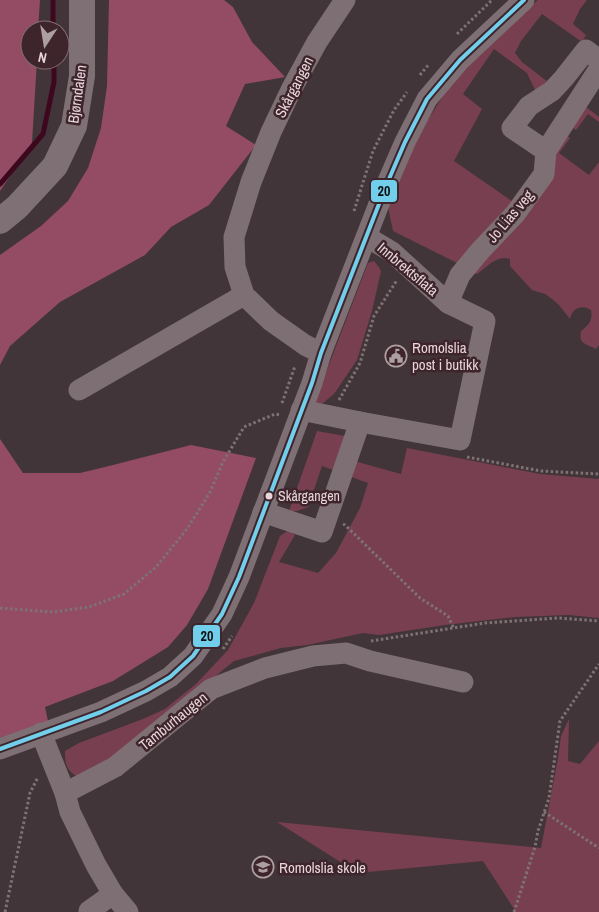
<svg xmlns="http://www.w3.org/2000/svg" width="599" height="912" viewBox="0 0 599 912" font-family="'Archivo Narrow',sans-serif">
	<style>
		.green { fill: #783f50 }
		.forest { fill: #934c63 }
		.lines { fill: none; stroke-linecap: round; stroke-linejoin: round }
		.stream { stroke: #3d081e; stroke-width: 5 }
		.path { stroke: #7e7275; stroke-width: 3; stroke-dasharray: 2.5 2.5; stroke-linecap: butt }
		.minor { stroke: #7d6f73; stroke-width: 21 }
		.major { stroke: #7e7074; stroke-width: 26 }
		.bus-1-casing { stroke: #3e252c; stroke-width: 8 }
		.bus-1 { stroke: #71cfeb; stroke-width: 4 }
		.bus-dot { fill: #e7d6da; stroke: #3e252c; stroke-width: 2 }
		.labels { text-anchor: middle; dominant-baseline: central; stroke-width: 5; stroke-linejoin: round; paint-order: stroke }
		.bus-label { font-size: 14px; fill: #e7d6da; stroke: #3e252c; text-anchor: start }
		.street-label { font-size: 15px; fill: #e7d6da; stroke: #3e252c }
		.poi-label { font-size: 15px; fill: #e7d6da; stroke: #3e252c; text-anchor: start }
		.line-badge { stroke: #3e252c; stroke-width: 2 }
		.pale-badge-label { font-size: 14px; text-anchor: middle; font-weight: bold; fill: #111 }
	</style>
	<rect width="100%" height="100%" fill="#423539"/>
	<g class="green">
		<path d="M538,0H587L580,9L573,24L586,35L582,42L542,14L521,41L515,53L522,62L548,82L536,92L527,73L494,49L463,94L482,109L454,161L516,204L463,266L393,231L388,207L409,150L448,88L492,39Z"/>
		<path d="M582,104L599,117V122L588,114L576,130L569,125Z"/>
		<path d="M564,133L570,138L559,153L589,175L599,162V345L596,349C587,344 578,345 581,331C589,325 593,320 591,310C582,304 572,308 570,319L559,305L552,299L545,294L532,290L510,266V259C497,254 487,267 477,274L468,271Z"/>
		<path d="M374,261L378,266L381,271L372,311L357,360L334,394L317,408L313,406L368,263Z"/>
		<path d="M317,431L351,437L339,472L322,466L308,507L297,511H289Z"/>
		<path d="M407,448L540,474L599,479V618L569,615L515,617L445,625L379,635L363,633L307,645L281,648L234,661L218,674L207,686L119,755L76,776C66,769 65,764 65,751L79,743L143,719L165,709L196,684L228,650L254,603L280,536L289,530L295,535L279,562L318,573L336,553L360,508L368,483L349,476L354,461L401,474Z"/>
		<path d="M569,719L568,761L580,764L599,741V912H516L483,861L358,873L277,822L541,848L558,758L561,736Z"/>
	</g>
	<g class="forest">
		<path d="M0,0H40L38,30H30V60H37L32,143L0,191Z"/>
		<path d="M109,0H224L233,7L252,42L285,77L245,84L226,126L256,145L209,205L171,227L145,255L60,302L10,346L0,365V255L41,226L68,201L88,168L101,128L107,86Z"/>
		<path d="M0,439L23,473H80L109,466L191,445L256,458L208,589L187,625L168,647L113,681L45,707L48,721L0,738Z"/>
	</g>
	<g class="lines">
		<g class="stream">
			<path d="M53,0V30"/>
			<path d="M0,184L43,134L54,82V60"/>
		</g>
		<g class="path">
			<path d="M457,34L492,0"/>
			<path d="M420,75L429,64"/>
			<path d="M354,211L373,151L394,110L407,92"/>
			<path d="M339,400L360,363L374,316L397,280"/>
			<path d="M282,403L295,366"/>
			<path d="M467,457L541,471L599,474"/>
			<path d="M343,524L345,525L420,598L448,616L454,629"/>
			<path d="M0,608L53,612L89,607L124,594L156,567L187,529L210,492L223,462L244,427L275,414L281,415"/>
			<path d="M371,641L485,623L558,618L599,621"/>
			<path d="M223,649L232,636"/>
			<path d="M544,812L599,848"/>
			<path d="M5,912L30,793L38,777"/>
			<path d="M514,912L535,847L538,831L549,798L560,721L599,664"/>
		</g>
		<g class="minor">
			<path d="M546,151L512,128L529,106L552,91L564,78L586,50L599,60"/>
			<path d="M367,237L392,252L448,303L460,275L480,251L515,214L544,174L546,151L599,69"/>
			<path d="M321,353L305,345L271,321L244,295L235,267L234,237L251,182L271,132L292,88L317,42L345,0"/>
			<path d="M79,390L244,295"/>
			<path d="M301,410L360,422L460,440L485,321L448,303"/>
			<path d="M263,512L322,532L360,422"/>
			<path d="M41,733L65,793L70,812L96,865L113,894L128,912"/>
			<path d="M0,749L101,712L146,691L170,677L193,656L222,614L239,577L312,383L321,353L386,186L405,142L427,99L460,60L524,0"/>
			<path d="M65,793L115,767L211,689L265,668L313,656L346,653L370,661L463,682"/>
			<path d="M90,912L89,911L113,894"/>
		</g>
		<path class="major" d="M0,221L17,207L55,166L74,126L82,76V0"/>
		<g class="bus-1-casing">
			<path id="bus-1" d="M0,749L101,712L146,691L170,677L193,656L222,614L239,577L312,383L321,353L386,186L405,142L427,99L460,60L524,0"/>
		</g>
		<use href="#bus-1" class="bus-1"/>
	</g>
	<defs>
		<g id="civic-ring" transform="scale(1.125)"><circle r="9.5" fill="#3e252c" stroke="#ad9ea2" stroke-width="1.5"/><path d="M-.6-6.5H3V-4.5H.6V-3L4-1V1h2V6H-6V1h2V-1L-.6-3ZM-1.2 2.5V6h2.4V2.5Z" fill="#ad9ea2"/></g>
		<g id="school-ring" transform="scale(1.125)"><circle r="9.5" fill="#3e252c" stroke="#ad9ea2" stroke-width="1.5"/><path d="M0-5L7-2L0 1L-7-2ZM-4 1L0 2.5L4 1V4Q0 6-4 4Z" fill="#ad9ea2"/></g>
	</defs>
	<g fill-rule="evenodd">
		<use href="#civic-ring" x="396" y="356"/>
		<use href="#school-ring" x="263" y="867"/>
	</g>
	<circle class="bus-dot" cx="269" cy="496" r="4.5"/>
	<g class="labels">
		<g class="bus-label">
			<text x="278" y="496">Skårgangen</text>
		</g>
		<g class="street-label">
			<text transform="translate(294 87) rotate(-63)">Skårgangen</text>
			<text transform="translate(77 94) rotate(-82)">Bjørndalen</text>
			<text transform="translate(510 216) rotate(-50)">Jo Lias veg</text>
			<text transform="translate(408 269) rotate(40)">Innbrektsflata</text>
			<text transform="translate(173 721) rotate(-39)">Tamburhaugen</text>
		</g>
		<g class="poi-label">
			<text x="412" y="347">Romolslia<tspan x="412" dy="17">post i butikk</tspan></text>
			<text x="279" y="867">Romolslia skole</text>
		</g>
	</g>
	<g class="line-badge">
		<rect x="370" y="179" width="28" height="24" rx="5" fill="#71cfeb"/>
		<rect x="192" y="624" width="29" height="24" rx="5" fill="#71cfeb"/>
	</g>
	<g class="pale-badge-label">
		<text x="384" y="196">20</text>
		<text x="207" y="641">20</text>
	</g>
	<g transform="translate(45 45) rotate(192)"><circle r="24" fill="#3e252c" stroke="#826c72"/>
	<path d="M0-4L9 19L0 12L-9 19Z" fill="#ad9ea2"/>
	<text y="-8" font-size="14" font-weight="bold" text-anchor="middle" fill="#e7d6da">N</text>
	</g>
</svg>
